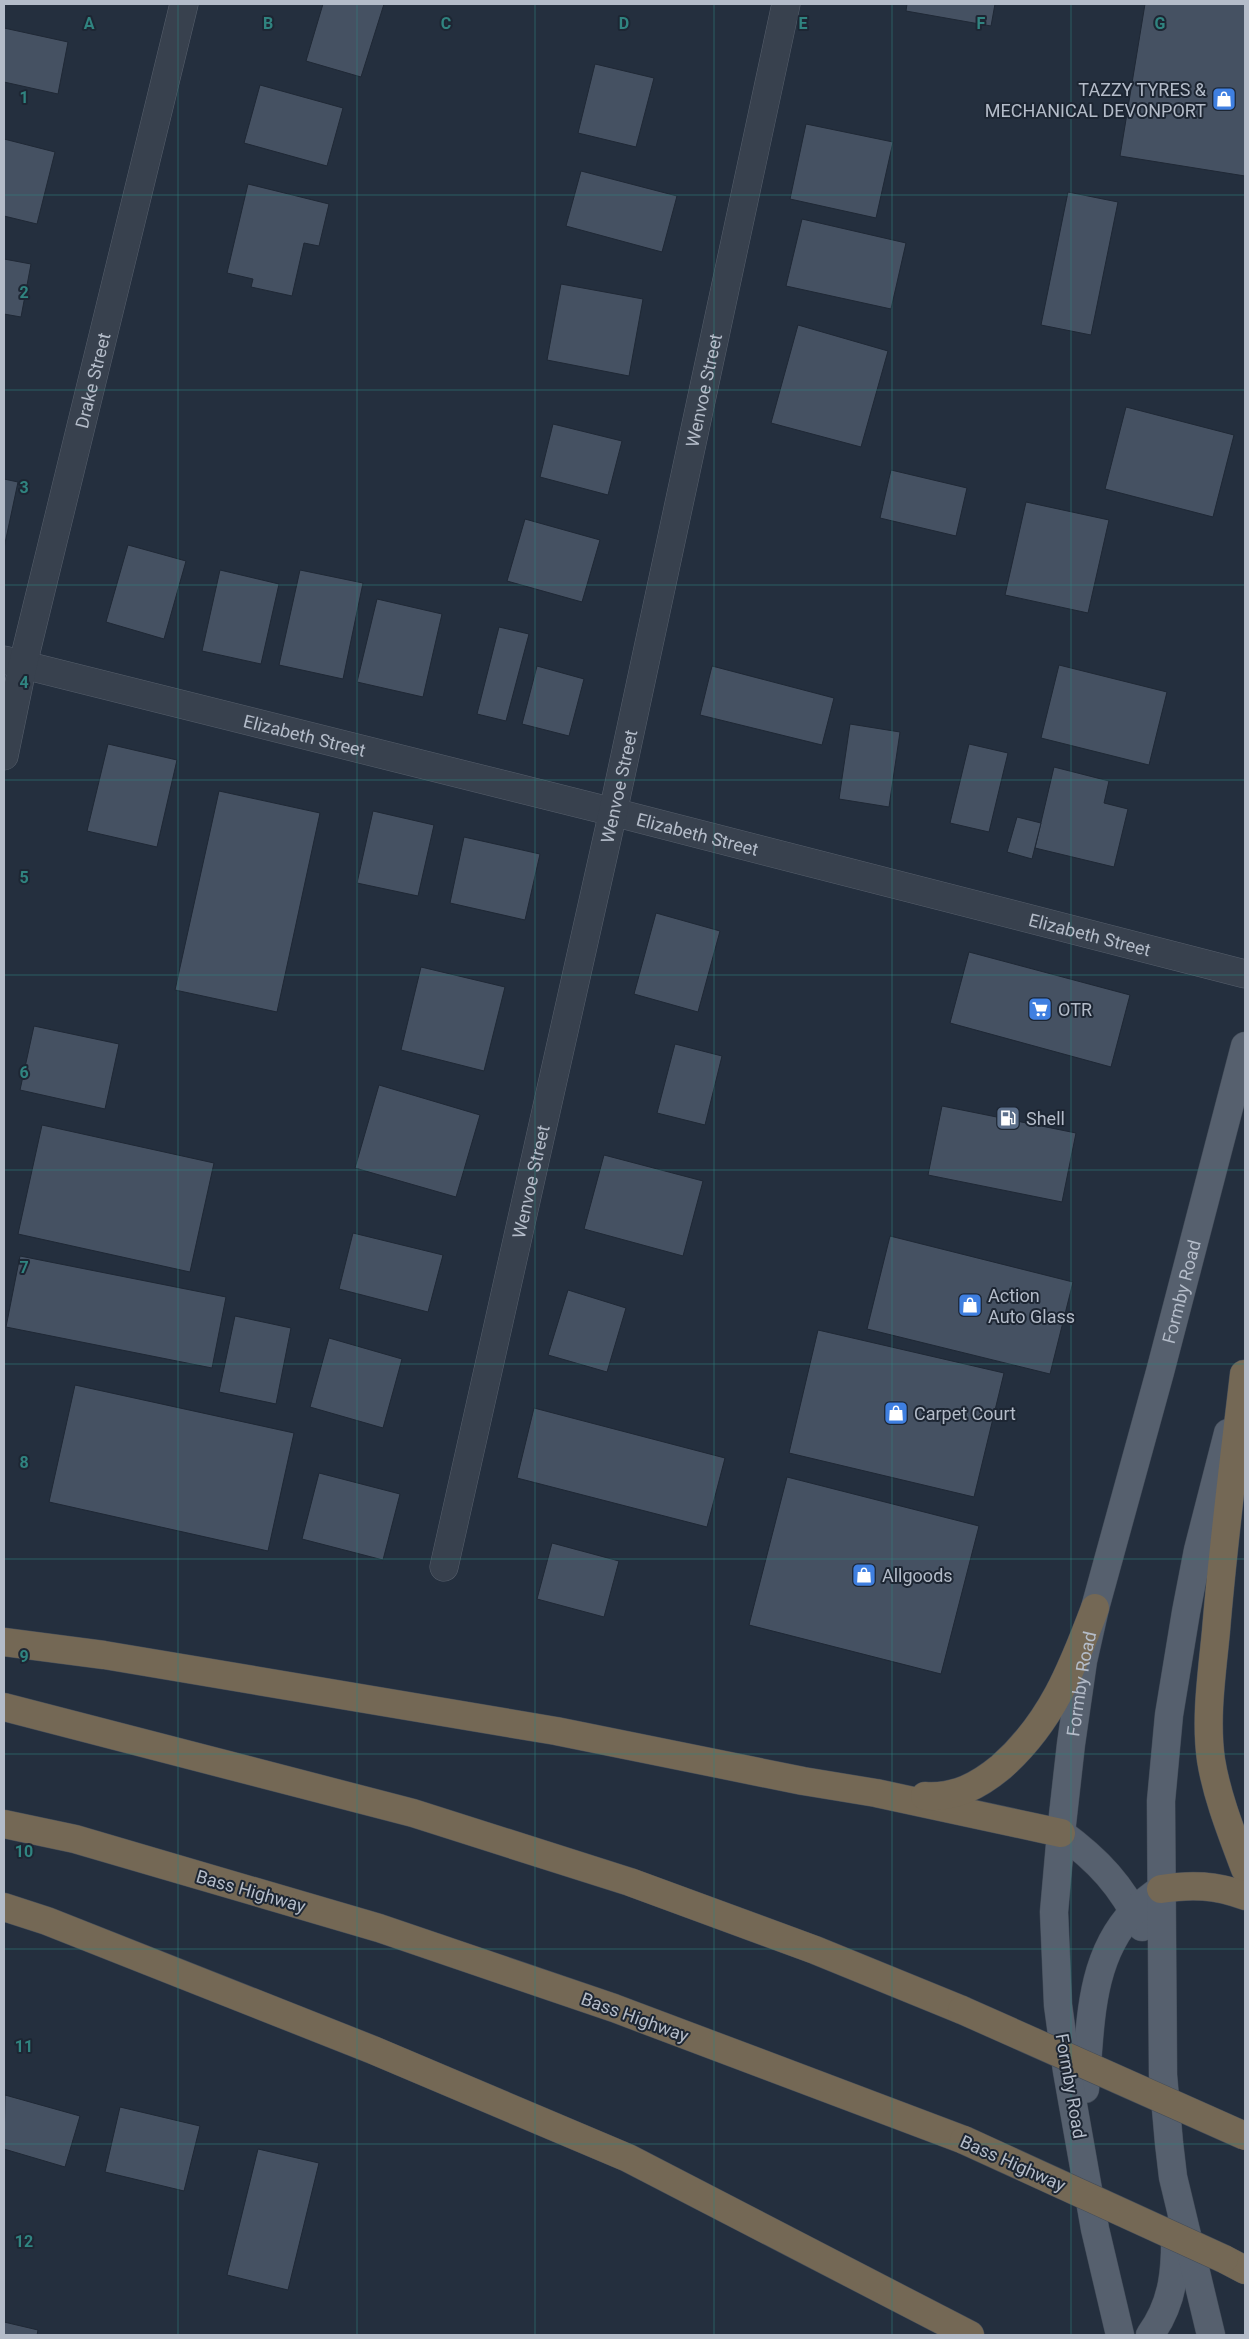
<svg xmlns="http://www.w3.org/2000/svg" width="1249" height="2339" viewBox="0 0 1249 2339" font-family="Roboto,sans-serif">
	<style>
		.building { fill: #455162; stroke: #1f2835 }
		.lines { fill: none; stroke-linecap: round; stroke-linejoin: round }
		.minor-casing { stroke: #565f6c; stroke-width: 29 }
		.major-casing { stroke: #414a57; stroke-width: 29 }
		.highway-casing { stroke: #434c59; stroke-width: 29 }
		.minor { stroke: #38414e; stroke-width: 28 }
		.major { stroke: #56606e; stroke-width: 28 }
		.highway { stroke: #746855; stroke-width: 28 }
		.highway-bridge-casing { stroke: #434c59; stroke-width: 29; stroke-linecap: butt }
		.highway-bridge { stroke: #746855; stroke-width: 28 }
		.grid { fill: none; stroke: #308480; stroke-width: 1; stroke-opacity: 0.55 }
		.labels { text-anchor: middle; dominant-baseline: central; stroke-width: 4; stroke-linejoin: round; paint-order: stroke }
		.poi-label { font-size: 18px; fill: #b4bcc9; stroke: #1d2633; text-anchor: start }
		.street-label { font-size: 18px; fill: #b4bcc9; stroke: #1d2633 }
		.grid-label { font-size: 16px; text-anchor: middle; font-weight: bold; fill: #308480; stroke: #1d2633; stroke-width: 4; stroke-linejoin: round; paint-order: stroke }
	</style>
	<rect width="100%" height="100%" fill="#242f3e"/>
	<g class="building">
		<path d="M323,4H384L361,77L306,61Z"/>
		<path d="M907,4H995L991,26L906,11Z"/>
		<path d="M1145,4H1245V176L1120,156Z"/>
		<path d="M4,28L68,42L58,94L4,82Z"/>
		<path d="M595,64L654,78L636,147L578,133Z"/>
		<path d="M260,85L343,108L327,166L244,143Z"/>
		<path d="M806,124L893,142L876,218L790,199Z"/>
		<path d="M4,139L55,152L37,224L4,216Z"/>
		<path d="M581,171L677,196L662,252L566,226Z"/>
		<path d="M248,184L329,204L319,246L304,243L292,296L251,287L253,279L227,273Z"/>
		<path d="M1068,192L1118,202L1091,335L1041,325Z"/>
		<path d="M802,219L906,243L891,309L786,286Z"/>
		<path d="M4,259L31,264L21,317L4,314Z"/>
		<path d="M561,284L643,299L629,376L547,360Z"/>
		<path d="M798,325L888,351L861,447L771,423Z"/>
		<path d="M1126,407L1234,435L1213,517L1105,489Z"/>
		<path d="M553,424L622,441L608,495L540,477Z"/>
		<path d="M891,470L967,488L956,536L880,518Z"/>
		<path d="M4,479L18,482L4,548Z"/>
		<path d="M1026,502L1109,520L1088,613L1005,595Z"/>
		<path d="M525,519L600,540L582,602L507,581Z"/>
		<path d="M128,545L186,561L164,639L106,622Z"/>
		<path d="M220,570L279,584L261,664L202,651Z"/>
		<path d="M300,570L363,583L343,679L279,665Z"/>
		<path d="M377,599L442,614L423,697L357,682Z"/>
		<path d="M499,627L529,634L506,721L477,714Z"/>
		<path d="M1059,665L1167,692L1149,765L1041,738Z"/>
		<path d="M537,666L584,679L569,736L522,724Z"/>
		<path d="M712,666L834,698L822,745L700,715Z"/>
		<path d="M850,724L900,732L889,807L839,799Z"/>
		<path d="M108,744L177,760L157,847L87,831Z"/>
		<path d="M969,744L1008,753L989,832L950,823Z"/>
		<path d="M1054,767L1109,781L1104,803L1128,809L1114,867L1035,848Z"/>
		<path d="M219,791L320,813L277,1012L175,990Z"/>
		<path d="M373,811L434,825L418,896L357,883Z"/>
		<path d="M1017,817L1041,823L1032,859L1007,852Z"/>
		<path d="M464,837L540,854L525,920L450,903Z"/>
		<path d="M656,913L720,931L698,1012L634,994Z"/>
		<path d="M969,952L1130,995L1111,1067L950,1023Z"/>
		<path d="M421,967L505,987L484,1071L401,1050Z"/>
		<path d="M34,1026L119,1044L105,1109L20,1090Z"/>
		<path d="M675,1044L722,1056L705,1125L657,1113Z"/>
		<path d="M379,1085L480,1115L456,1197L355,1168Z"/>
		<path d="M942,1106L1076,1133L1062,1202L928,1175Z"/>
		<path d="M42,1125L214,1163L190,1272L18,1234Z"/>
		<path d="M604,1155L703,1181L683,1256L584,1229Z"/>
		<path d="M353,1233L443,1255L428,1312L339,1289Z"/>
		<path d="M890,1236L1073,1282L1050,1374L867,1329Z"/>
		<path d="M20,1256L226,1297L212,1368L6,1327Z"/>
		<path d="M568,1290L626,1308L607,1372L548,1355Z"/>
		<path d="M235,1316L291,1328L276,1404L219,1392Z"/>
		<path d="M818,1330L1004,1373L974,1497L789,1453Z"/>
		<path d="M329,1338L402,1359L383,1428L310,1407Z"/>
		<path d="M75,1385L294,1433L268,1551L49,1502Z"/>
		<path d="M534,1408L725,1458L707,1527L517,1478Z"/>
		<path d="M319,1473L400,1494L383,1560L302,1539Z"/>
		<path d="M787,1477L979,1526L941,1674L749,1625Z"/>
		<path d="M552,1543L619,1561L604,1617L537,1599Z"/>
		<path d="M5,2095L80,2116L65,2167L4,2149Z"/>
		<path d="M120,2107L200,2126L184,2191L105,2172Z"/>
		<path d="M258,2149L319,2163L288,2290L227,2275Z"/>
		<path d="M4,2322L38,2330L37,2335H4Z"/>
	</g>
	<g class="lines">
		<g class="minor-casing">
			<g id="minor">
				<path id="s1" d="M4,660L613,812L1245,974"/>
				<path id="s2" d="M4,756L23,664L184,4"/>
				<path id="s3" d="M444,1567L613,812L786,4"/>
			</g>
		</g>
		<g class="major-casing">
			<g id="major">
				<path d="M1061,1833C1099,1861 1121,1885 1142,1927"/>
				<path d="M1085,2089C1091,2027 1088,1959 1134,1911C1142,1903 1152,1896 1161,1889"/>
				<path id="s4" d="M1120,2335L1095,2229L1067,2071L1058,2005L1054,1912L1061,1833L1071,1744L1083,1661L1095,1608L1160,1372L1245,1046"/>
				<path d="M1150,2335C1174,2302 1176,2268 1175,2229"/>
				<path d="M1211,2335L1173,2177L1169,2143L1163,2075L1161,1801L1169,1715L1186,1612L1198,1550L1228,1433"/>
			</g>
		</g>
		<g class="highway-casing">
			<g id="highway">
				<path d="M1244,1374C1234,1460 1223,1545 1216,1631C1212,1673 1205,1718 1211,1760C1217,1797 1232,1834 1245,1869"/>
				<path d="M4,1642L104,1655L556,1731L803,1781L876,1793L1061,1833"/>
				<path d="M4,1707L413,1813L630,1882L815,1950L962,2010"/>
				<path d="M925,1796C955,1798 978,1786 1001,1767C1051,1723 1072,1669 1095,1608"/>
				<path d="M4,1824L75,1839L379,1928L614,2008L964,2140"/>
				<path d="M1161,1889C1191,1884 1216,1885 1245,1896"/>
				<path d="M4,1907L47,1921L373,2050L628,2158L970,2335"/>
				<path d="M1224,2259L1245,2270"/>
			</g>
		</g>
		<use href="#minor" class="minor"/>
		<use href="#major" class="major"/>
		<use href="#highway" class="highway"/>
		<g class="highway-bridge-casing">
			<g id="highway-bridge">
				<path d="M962,2010L1245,2136"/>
				<path d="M964,2140L1224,2259"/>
			</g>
		</g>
		<use href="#highway-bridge" class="highway-bridge"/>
	</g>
	<path class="grid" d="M178,4V2335M357,4V2335M535,4V2335M714,4V2335M892,4V2335M1071,4V2335M4,195H1245M4,390H1245M4,585H1245M4,780H1245M4,975H1245M4,1170H1245M4,1364H1245M4,1559H1245M4,1754H1245M4,1949H1245M4,2144H1245"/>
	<defs>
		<g id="shop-square" transform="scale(1.25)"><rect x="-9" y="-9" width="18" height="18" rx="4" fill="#3f7fe0" stroke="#1d2633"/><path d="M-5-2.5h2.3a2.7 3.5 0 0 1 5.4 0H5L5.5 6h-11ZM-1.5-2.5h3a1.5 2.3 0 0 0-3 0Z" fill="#fff"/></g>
		<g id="supermarket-square" transform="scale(1.25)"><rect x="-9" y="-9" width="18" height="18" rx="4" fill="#3f7fe0" stroke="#1d2633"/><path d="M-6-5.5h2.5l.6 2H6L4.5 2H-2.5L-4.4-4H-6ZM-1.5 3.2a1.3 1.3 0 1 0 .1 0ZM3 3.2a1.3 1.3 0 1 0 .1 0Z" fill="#fff"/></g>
		<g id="fuel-square" transform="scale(1.25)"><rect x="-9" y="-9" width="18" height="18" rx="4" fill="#5c6f8a" stroke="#1d2633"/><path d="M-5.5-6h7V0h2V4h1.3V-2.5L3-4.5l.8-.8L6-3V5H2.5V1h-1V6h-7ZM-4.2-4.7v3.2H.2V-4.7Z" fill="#fff"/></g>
	</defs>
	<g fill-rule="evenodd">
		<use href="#shop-square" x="1224" y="99"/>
		<use href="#supermarket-square" x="1040" y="1009"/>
		<use href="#fuel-square" x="1008" y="1118"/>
		<use href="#shop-square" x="970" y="1305"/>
		<use href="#shop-square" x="896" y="1413"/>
		<use href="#shop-square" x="864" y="1575"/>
	</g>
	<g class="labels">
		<g class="poi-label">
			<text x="1206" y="89" text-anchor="end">TAZZY TYRES &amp;<tspan x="1206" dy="21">MECHANICAL DEVONPORT</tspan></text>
			<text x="1058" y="1009">OTR</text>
			<text x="1026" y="1118">Shell</text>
			<text x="988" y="1295">Action<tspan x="988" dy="21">Auto Glass</tspan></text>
			<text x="914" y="1413">Carpet Court</text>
			<text x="882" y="1575">Allgoods</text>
		</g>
		<g class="street-label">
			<text stroke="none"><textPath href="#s2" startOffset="386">Drake Street</textPath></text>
			<text stroke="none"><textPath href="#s3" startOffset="1205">Wenvoe Street</textPath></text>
			<text stroke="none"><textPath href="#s1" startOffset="310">Elizabeth Street</textPath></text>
			<text stroke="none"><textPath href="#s3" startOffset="800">Wenvoe Street</textPath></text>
			<text stroke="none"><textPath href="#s1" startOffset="715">Elizabeth Street</textPath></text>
			<text stroke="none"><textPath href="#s1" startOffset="1120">Elizabeth Street</textPath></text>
			<text stroke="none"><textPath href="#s3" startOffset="395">Wenvoe Street</textPath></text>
			<text stroke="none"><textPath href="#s4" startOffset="1064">Formby Road</textPath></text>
			<text stroke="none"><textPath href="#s4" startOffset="659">Formby Road</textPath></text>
			<text transform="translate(251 1891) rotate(16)">Bass Highway</text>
			<text transform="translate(635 2017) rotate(20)">Bass Highway</text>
			<text transform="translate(1071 2086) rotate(80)">Formby Road</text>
			<text transform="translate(1013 2163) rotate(24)">Bass Highway</text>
		</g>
	</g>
	<g class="grid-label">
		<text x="89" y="29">A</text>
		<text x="268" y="29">B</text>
		<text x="446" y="29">C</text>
		<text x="624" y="29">D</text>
		<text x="803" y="29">E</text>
		<text x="981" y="29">F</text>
		<text x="1160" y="29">G</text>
		<text x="24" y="103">1</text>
		<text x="24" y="298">2</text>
		<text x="24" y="493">3</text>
		<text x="24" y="688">4</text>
		<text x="24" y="883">5</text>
		<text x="24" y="1078">6</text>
		<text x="24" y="1273">7</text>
		<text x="24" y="1468">8</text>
		<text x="24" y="1662">9</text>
		<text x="24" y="1857">10</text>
		<text x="24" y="2052">11</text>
		<text x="24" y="2247">12</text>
	</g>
	<rect width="1249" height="2339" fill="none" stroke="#b4bcc9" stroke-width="10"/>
</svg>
